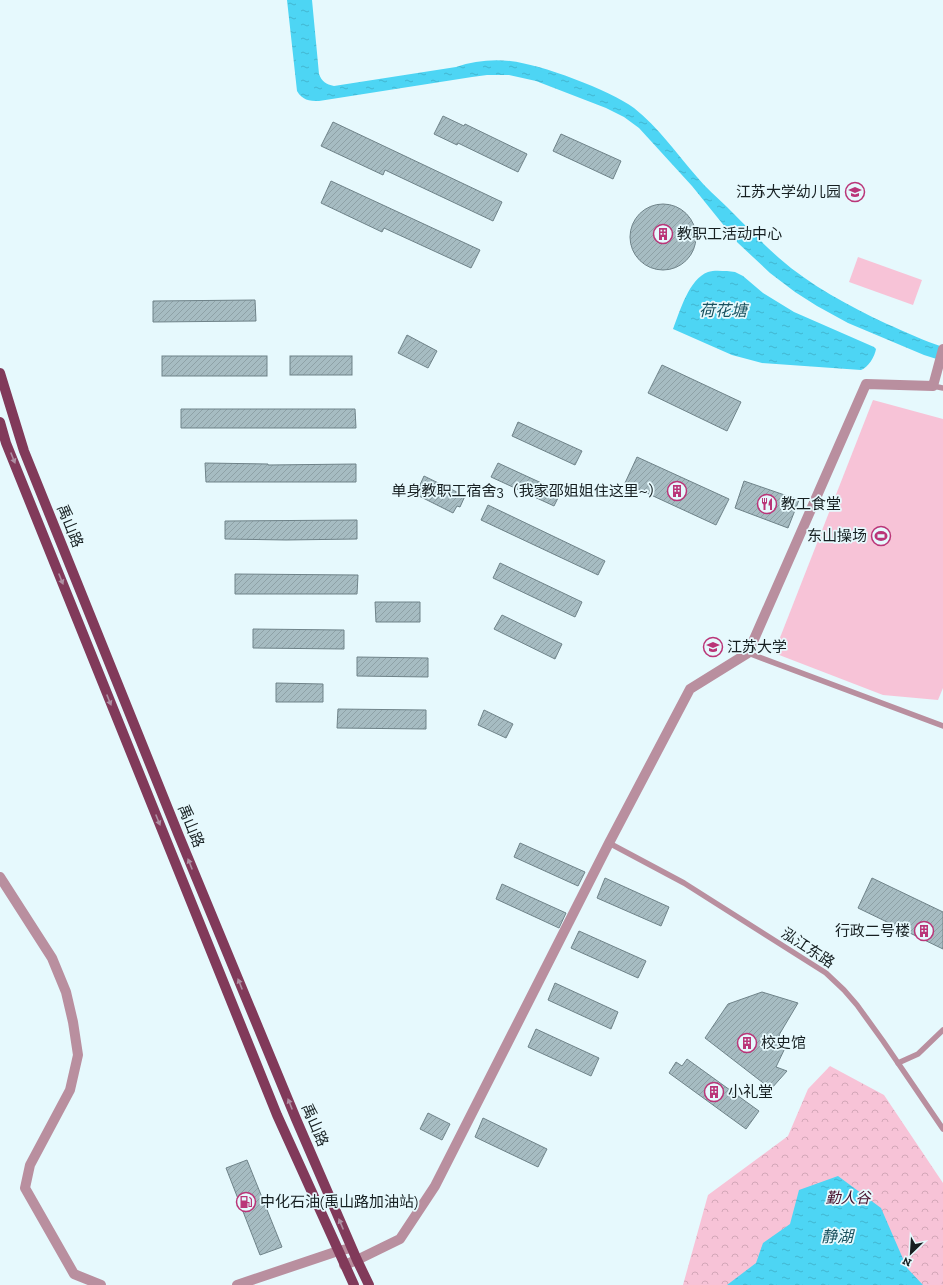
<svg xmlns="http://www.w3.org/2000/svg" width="943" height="1285" viewBox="0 0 943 1285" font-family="'Zilla Slab','Noto Sans SC',serif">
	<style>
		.park { fill: url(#park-crowns) }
		.pitch { fill: #f7c3d7 }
		.water { fill: url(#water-ripples) }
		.building { fill: url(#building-hatch); stroke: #6f8389 }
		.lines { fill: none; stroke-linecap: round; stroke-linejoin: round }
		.lane { stroke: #b98f9f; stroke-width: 5.5 }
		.street { stroke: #b98f9f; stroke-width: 10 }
		.primary { stroke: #813a5a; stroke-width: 10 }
		.oneway { fill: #ae90a3 }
		.labels { text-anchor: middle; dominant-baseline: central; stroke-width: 3.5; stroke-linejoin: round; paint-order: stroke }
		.poi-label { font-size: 15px; fill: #161f21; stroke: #e6f9fd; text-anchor: start }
		.street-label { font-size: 15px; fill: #161f21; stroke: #e6f9fd }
		.park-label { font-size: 15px; font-style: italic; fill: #49102d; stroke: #e6f9fd }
		.water-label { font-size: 16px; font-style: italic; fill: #1a525f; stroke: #e6f9fd }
	</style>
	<defs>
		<pattern id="park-crowns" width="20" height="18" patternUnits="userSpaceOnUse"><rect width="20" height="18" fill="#f7c3d7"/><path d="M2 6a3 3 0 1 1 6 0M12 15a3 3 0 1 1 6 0" fill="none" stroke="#d3a7b8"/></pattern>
		<pattern id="water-ripples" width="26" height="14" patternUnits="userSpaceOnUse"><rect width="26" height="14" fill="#4dd5f4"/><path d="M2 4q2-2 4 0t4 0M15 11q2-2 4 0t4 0" fill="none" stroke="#42b6d1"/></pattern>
		<pattern id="building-hatch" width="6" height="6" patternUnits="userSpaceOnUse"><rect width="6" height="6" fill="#a6bcc2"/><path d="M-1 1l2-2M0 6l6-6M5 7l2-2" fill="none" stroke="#8ea1a6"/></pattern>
	</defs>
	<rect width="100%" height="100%" fill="#e6f9fd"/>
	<path class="park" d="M830,1066L884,1095L943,1183V1285H683L708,1195L788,1136L808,1089Z"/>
	<g class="pitch">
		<path d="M858,257L922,280L913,305L849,282Z"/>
		<path d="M873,400L943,419V688L938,700L883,695L774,653Z"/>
	</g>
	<g class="water">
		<path d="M287,0H312L319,74C322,82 326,84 334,86L456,67C473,61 492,59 510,61C540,64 610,90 634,108C658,127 677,154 697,177C706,188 717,197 727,207C744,224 761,242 779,258C811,286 849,306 887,324C906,332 924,341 943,347V361L924,355L848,323L817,306L795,292L770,273L738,243L692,186L639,128L624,117L606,108L536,81L509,75H487L472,77L319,101C309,101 302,100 297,91Z"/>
		<path d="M727,271L735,272L743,276L763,293L794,312L874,347L876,349C875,356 868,368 861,370L762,363L732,355L673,329C680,311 689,279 708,272C714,270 721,271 727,271Z"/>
		<path d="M838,1176L881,1208L907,1268L923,1285H727L756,1263L763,1243L790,1224L799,1190Z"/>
	</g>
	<g class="building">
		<path d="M443,116L464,126L465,124L527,154L518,172L458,143L457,145L434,134Z"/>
		<path d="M333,122L502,202L493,221L385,170L383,175L321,146Z"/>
		<path d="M561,134L621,161L613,179L553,151Z"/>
		<path d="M331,181L480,250L471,268L384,228L382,232L321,203Z"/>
		<circle cx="663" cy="237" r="33"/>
		<path d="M255,300L256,321L153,322V301Z"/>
		<path d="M407,335L437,351L428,368L398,353Z"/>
		<rect x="162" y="356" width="105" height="20"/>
		<rect x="290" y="356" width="62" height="19"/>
		<path d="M662,365L741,402L727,431L648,393Z"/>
		<path d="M181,409H355L356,428H181Z"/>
		<path d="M518,422L582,451L575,465L512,436Z"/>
		<path d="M637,457L729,499L716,525L625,483Z"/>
		<path d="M205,463L268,464V465L356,464V482H206Z"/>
		<path d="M498,463L561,492L554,506L491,477Z"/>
		<path d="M424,476L465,496L460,507L457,506L453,513L419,496L422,489L419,487Z"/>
		<path d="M744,481L799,500L788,528L735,508Z"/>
		<path d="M488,505L605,561L598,575L481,520Z"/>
		<path d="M357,520V539L286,540L225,539V521Z"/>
		<path d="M500,563L582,602L575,617L493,578Z"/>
		<path d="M235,574L358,575L357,594H235Z"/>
		<path d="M375,602H420V622H376Z"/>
		<path d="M502,615L562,644L555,659L494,629Z"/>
		<path d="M253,629L344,630V649L253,648Z"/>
		<path d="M357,657L428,658V677L357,676Z"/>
		<path d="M276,683L323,684V702H276Z"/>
		<path d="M338,709L426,710V729L337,728Z"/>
		<path d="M484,710L513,724L506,738L478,725Z"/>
		<path d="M520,843L585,872L578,886L514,857Z"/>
		<path d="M605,878L669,907L661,926L597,898Z"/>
		<path d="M872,878L943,912V949L858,908Z"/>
		<path d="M502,884L566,913L559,928L496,899Z"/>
		<path d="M579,931L646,961L638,978L571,948Z"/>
		<path d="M555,983L618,1012L611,1029L548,1000Z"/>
		<path d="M762,992L798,1003L779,1035L785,1048L776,1067L787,1071L771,1089L705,1038L728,1004Z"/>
		<path d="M536,1029L599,1058L591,1076L528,1047Z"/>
		<path d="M687,1059L759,1111L746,1129L669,1073L676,1062L682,1066Z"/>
		<path d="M428,1113L450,1124L442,1140L420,1129Z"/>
		<path d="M483,1118L547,1149L538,1167L475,1137Z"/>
		<path d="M247,1160L282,1247L260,1255L226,1168Z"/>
	</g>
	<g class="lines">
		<g class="lane">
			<path d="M933,386L943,388"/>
			<path d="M748,653L943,726"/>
			<path d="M609,843L684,883L826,973L844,990L857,1005L883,1041L943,1129"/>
			<path d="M898,1063L918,1054L943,1030"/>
		</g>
		<g class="street">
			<path d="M0,877L52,958L66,992L73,1022L78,1055L70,1090L30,1165L25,1188L74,1274L101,1285"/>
			<path d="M344,1265L357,1260L400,1239L435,1186L609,843L690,689L748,653L866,384L933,386L943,349"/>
			<path d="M237,1285L338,1251L351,1248"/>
		</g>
		<g class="primary">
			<path d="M0,373L24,451L179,836L296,1119L357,1260L369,1285"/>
			<path d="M0,422L6,443L277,1115L354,1285"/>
		</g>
	</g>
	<defs><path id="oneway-solid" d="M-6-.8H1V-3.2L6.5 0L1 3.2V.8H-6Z"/></defs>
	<g class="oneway">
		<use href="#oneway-solid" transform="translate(13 458) rotate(68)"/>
		<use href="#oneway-solid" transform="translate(61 579) rotate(68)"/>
		<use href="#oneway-solid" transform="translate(109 700) rotate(68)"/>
		<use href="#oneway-solid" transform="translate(158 820) rotate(68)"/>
		<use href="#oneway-solid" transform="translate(190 864) rotate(-112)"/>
		<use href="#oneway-solid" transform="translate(240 984) rotate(-112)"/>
		<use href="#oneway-solid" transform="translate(290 1104) rotate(-112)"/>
		<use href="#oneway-solid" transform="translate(341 1224) rotate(-113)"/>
	</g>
	<defs>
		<g id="school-ring" transform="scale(1)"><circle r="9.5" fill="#e6f9fd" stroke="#ba3578" stroke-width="1.5"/><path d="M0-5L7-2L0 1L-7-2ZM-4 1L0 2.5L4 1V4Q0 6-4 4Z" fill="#ba3578"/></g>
		<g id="building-ring" transform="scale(1)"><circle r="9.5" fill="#e6f9fd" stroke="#ba3578" stroke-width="1.5"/><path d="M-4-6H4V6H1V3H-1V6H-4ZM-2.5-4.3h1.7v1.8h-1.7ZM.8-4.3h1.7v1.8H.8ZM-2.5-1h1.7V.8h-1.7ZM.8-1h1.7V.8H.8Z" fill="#ba3578"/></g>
		<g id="restaurant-ring" transform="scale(1)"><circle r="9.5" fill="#e6f9fd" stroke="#ba3578" stroke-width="1.5"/><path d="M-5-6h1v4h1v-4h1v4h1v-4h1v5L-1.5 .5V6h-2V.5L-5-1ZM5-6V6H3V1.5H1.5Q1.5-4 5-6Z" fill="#ba3578"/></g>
		<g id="stadium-ring" transform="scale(1)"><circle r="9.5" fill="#e6f9fd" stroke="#ba3578" stroke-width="1.5"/><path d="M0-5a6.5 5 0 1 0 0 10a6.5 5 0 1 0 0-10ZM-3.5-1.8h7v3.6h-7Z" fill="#ba3578"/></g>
		<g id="university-ring" transform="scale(1)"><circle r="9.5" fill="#e6f9fd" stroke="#ba3578" stroke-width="1.5"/><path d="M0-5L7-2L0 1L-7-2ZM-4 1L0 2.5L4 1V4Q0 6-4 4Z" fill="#ba3578"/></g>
		<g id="fuel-ring" transform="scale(1)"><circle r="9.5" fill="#e6f9fd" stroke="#ba3578" stroke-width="1.5"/><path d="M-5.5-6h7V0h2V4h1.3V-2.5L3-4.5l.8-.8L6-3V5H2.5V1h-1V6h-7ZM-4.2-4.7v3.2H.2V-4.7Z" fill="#ba3578"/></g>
	</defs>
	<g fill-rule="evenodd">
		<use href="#school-ring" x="855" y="192"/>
		<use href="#building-ring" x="663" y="234"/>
		<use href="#building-ring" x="677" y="491"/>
		<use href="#restaurant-ring" x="767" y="504"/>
		<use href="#stadium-ring" x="881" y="536"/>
		<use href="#university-ring" x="713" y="647"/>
		<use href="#building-ring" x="924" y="931"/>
		<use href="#building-ring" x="747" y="1043"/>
		<use href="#building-ring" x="714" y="1092"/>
		<use href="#fuel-ring" x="246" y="1202"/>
	</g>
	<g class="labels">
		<g class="poi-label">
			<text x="841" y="192" text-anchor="end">江苏大学幼儿园</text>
			<text x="677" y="234">教职工活动中心</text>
			<text x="663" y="491" text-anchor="end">单身教职工宿舍3（我家邵姐姐住这里~）</text>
			<text x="781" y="504">教工食堂</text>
			<text x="867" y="536" text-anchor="end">东山操场</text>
			<text x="727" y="647">江苏大学</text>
			<text x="910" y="931" text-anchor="end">行政二号楼</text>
			<text x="761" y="1043">校史馆</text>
			<text x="728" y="1092">小礼堂</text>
			<text x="260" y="1202">中化石油(禹山路加油站)</text>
		</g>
		<g class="street-label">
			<text transform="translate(70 526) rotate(68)">禹山路</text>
			<text transform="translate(191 826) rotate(68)">禹山路</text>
			<text transform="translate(808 948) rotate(33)">泓江东路</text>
			<text transform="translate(315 1125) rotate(67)">禹山路</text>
		</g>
		<g class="park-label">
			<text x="848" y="1198">勤人谷</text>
		</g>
		<g class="water-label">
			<text x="723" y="310">荷花塘</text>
			<text x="837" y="1236">静湖</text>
		</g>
	</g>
	<g transform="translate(911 1253) rotate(205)" stroke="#e6f9fd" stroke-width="3" paint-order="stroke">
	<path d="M0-3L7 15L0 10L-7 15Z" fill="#161f21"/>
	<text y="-6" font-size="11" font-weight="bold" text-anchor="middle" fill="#161f21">N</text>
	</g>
</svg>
